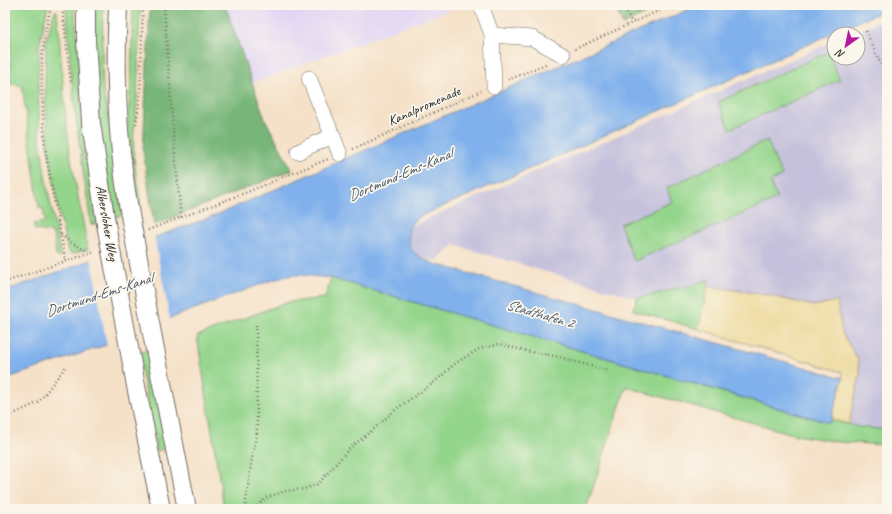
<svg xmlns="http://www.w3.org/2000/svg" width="892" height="514" viewBox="0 0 892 514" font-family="Caveat,sans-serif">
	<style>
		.built { fill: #e1d4f4 }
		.industrial { fill: #c5c0db }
		.green { fill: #94d58c; stroke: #60805c }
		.forest { fill: #77b678; stroke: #517052 }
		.sand { fill: #eeda9e; stroke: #8c8264 }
		.water { fill: #80b1ec; stroke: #566e8c }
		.pier { fill: #f5e1c8 }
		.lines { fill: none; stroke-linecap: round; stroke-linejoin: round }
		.minor-casing { stroke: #726b62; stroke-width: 16 }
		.major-casing { stroke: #726b62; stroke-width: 20 }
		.path { stroke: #726b62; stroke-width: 2.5; stroke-dasharray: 1 3; stroke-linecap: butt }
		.minor { stroke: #fff; stroke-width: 15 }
		.major { stroke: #fff; stroke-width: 18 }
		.major-bridge-casing { stroke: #726b62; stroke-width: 20; stroke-linecap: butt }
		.major-bridge { stroke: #fff; stroke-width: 18 }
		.labels { text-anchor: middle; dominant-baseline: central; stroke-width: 3.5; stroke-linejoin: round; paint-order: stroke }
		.street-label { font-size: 14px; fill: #2b2b2b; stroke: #fbf7ec }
		.water-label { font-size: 15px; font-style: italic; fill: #495a6f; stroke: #fbf7ec }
	</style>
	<rect width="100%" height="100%" fill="#fbf7ec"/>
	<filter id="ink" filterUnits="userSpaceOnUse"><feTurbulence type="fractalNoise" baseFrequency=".025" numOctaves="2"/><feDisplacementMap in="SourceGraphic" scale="8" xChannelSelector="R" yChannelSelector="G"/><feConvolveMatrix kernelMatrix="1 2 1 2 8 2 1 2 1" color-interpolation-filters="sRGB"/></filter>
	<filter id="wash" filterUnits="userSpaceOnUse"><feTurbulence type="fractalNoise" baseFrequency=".012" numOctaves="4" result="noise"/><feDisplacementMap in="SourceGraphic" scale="16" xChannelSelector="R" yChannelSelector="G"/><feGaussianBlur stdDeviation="0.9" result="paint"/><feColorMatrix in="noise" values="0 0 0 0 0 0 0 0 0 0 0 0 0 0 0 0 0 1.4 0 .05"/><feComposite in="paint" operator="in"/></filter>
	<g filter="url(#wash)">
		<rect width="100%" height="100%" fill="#f5e1c8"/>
		<path class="built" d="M225,5H462L252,83Z"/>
		<path class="industrial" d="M887,18V430L859,427L849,424L860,374L858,360L842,333L837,301L814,306L767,295L697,284L637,298L454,245L436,261L416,257L409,252L406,231L411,226L834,41V58H858V34H851Z"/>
		<g class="green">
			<path d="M5,5H48L39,47L38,80L40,140L46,181L61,256L59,257L56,256L54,238L51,232L35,230L34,224L45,222L43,208H39L22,85L10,84L11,32L5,31Z"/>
			<path d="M66,5H74L79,55L81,109L85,154L97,223L91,225L82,163L73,94Z"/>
			<path d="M93,5H103L102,68L103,90L110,125L122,215L113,218L99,127Z"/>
			<path d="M133,5H140L137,101L133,140L135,168L141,208L136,209L127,127L131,84Z"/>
			<path d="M56,10L57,11L66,120L70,154L88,249L73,254L68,252L60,218L48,147L45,86L46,41L54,13Z"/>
			<path d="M828,52L840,80L730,129L718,102Z"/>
			<path d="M767,140L782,176L770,182L777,199L634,261L620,224L672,202L667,188Z"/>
			<path d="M331,278L829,423L831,420L859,427L887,430V445L838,442L796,435L626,387L586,509H224L197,336L274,307L289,302L325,298Z"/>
			<path d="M709,279L698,329L633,310L637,298L697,284Z"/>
			<path d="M148,350L167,448L157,451L138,353Z"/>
		</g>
		<g class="forest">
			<path d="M150,5H225L265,119L292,170L154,225L143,151Z"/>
			<path d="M614,5H663L623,25Z"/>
		</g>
		<path class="sand" d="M708,286L767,295L814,306L837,301L842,333L858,360L860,374L849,424L831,420L843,378L842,372L698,329Z"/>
		<path class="water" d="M699,5H887V9L561,155L423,215C412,221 406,227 409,240C409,244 410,248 413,251C419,258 428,261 435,264L843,378L830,423L331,278L302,275H292L272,280L136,331L109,344L5,379V291L214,216Z"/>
		<path class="pier" d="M154,235L170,320L137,333L125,340L107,346L91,258Z"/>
	</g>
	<g filter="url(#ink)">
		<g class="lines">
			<g class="minor-casing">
				<g id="minor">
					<path d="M481,5L492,35L494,86"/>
					<path d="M492,35L532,38L563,55"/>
					<path d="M309,78L340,154"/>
					<path d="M298,152L316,143L333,136"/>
				</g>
			</g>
			<g class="major-casing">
				<g id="major">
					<path d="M86,5V40L91,123L106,224"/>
					<path d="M118,5C116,47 116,88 119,130C121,158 125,187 130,215"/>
					<path d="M154,344L187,509"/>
					<path d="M130,353L136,386L161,509"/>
				</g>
			</g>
			<g class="path">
				<path d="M55,5L50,11L45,33L42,55V93L45,148L56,211L66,261"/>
				<path d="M62,5L71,84"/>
				<path d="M164,5C169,76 174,147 181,218"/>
				<path d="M623,5L632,23"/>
				<path d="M866,31L886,76"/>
				<path d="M575,49L671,5"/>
				<path d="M508,80L548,63"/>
				<path d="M136,124L140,97L143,5"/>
				<path d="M353,149L481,91"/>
				<path d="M148,230L242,194L328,159"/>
				<path d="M61,235L72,243L89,252"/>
				<path d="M5,282L95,251"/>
				<path d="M5,418L39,402L66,366"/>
				<path d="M245,509L252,457L257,433L256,324"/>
				<path d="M255,509L266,498L285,491L304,489L318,484L350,448L374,429L396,409L432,384L456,363L479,349L499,344L526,351L555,356L608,371"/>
			</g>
			<use href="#minor" class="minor"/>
			<use href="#major" class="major"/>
			<g class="major-bridge-casing">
				<g id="major-bridge">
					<path d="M130,215L154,344"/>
					<path d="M106,224L130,353"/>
				</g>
			</g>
			<use href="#major-bridge" class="major-bridge"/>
		</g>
	</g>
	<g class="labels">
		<g class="street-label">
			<text transform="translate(424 106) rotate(-24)">Kanalpromenade</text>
			<text transform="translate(107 223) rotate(80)">Albersloher Weg</text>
		</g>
		<g class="water-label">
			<text transform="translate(400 175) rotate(-23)">Dortmund-Ems-Kanal</text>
			<text transform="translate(99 295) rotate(-18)">Dortmund-Ems-Kanal</text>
			<text transform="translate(540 314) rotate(16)">Stadthafen 2</text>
		</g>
	</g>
	<rect width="892" height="514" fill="none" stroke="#fbf7ec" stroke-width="20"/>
	<g transform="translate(846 46) rotate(213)"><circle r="19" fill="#fbf7ec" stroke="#a8a59f"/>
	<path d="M0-3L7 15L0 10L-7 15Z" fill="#b5179e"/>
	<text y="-6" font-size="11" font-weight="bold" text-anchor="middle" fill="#2b2b2b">N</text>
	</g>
</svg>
